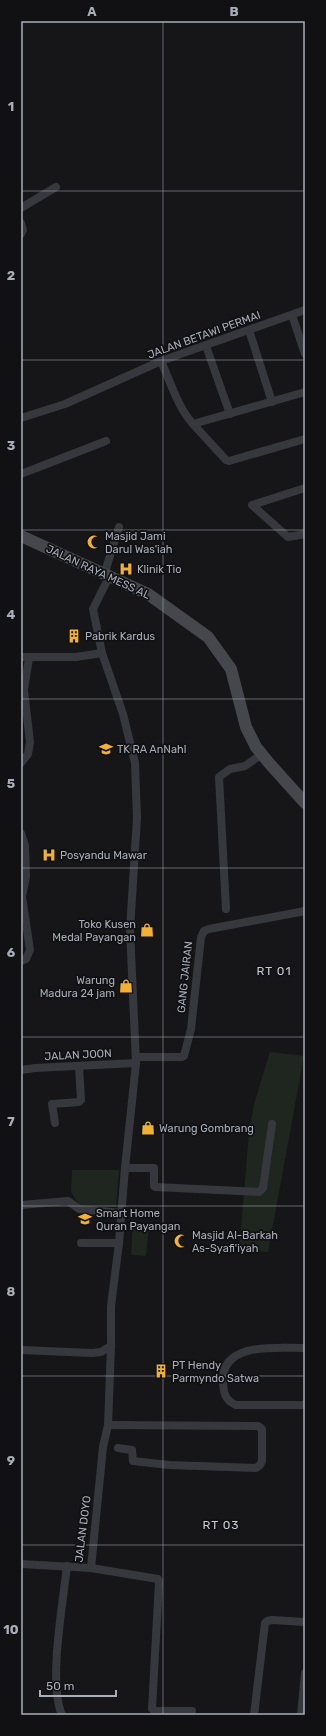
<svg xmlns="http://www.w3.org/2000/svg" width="326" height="1736" viewBox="0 0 326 1736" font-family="Rubik,sans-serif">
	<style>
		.green { fill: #1e261f }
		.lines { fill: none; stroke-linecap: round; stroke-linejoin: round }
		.street { stroke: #37383d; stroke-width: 8 }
		.secondary { stroke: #45474d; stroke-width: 12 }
		.grid { fill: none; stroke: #a8adb8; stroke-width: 1; stroke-opacity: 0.55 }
		.labels { text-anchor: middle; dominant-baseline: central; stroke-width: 3.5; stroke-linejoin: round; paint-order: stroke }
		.street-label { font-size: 11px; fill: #a8adb8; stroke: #111113 }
		.poi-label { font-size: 11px; fill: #a8adb8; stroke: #111113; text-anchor: start }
		.neighbourhood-label { font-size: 12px; letter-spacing: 1px; fill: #c9ccd4; stroke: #111113 }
		.neatline { fill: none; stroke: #a8adb8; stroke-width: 1.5 }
		.grid-label { font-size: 13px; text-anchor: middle; font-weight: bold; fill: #a8adb8 }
	</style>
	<rect width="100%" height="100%" fill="#161618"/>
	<g class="green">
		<path d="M270,1052L304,1056L268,1252L239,1251L249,1133L254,1104Z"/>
		<path d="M72,1170H119L116,1207L79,1205L71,1192Z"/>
		<path d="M133,1223L149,1225L146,1256L131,1255Z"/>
	</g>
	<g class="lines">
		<g class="street">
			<path d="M21,208L56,187"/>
			<path d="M21,223L23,230L21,234"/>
			<path d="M292,315L305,354"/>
			<path d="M249,330L272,402"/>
			<path d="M206,346L230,414"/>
			<path d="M161,361C170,381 178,408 193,424"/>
			<path d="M305,392L193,424L226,460L229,461L305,439"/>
			<path d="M21,418L65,404L161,361L305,310"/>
			<path d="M21,474L106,441"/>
			<path d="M305,488L252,505L288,537L305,534"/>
			<path d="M104,575L119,527"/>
			<path d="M21,657H76L102,653"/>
			<path d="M21,763L28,754L30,742L24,690L29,658"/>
			<path d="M21,833L25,846L26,877L22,896L30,950L26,959L21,961"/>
			<path d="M226,909L219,777L230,769L245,766L262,754"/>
			<path d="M136,1057H182L184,1056L191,1029L201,937L204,931L209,929L305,911"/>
			<path d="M21,1070L35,1068L136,1063"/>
			<path d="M55,1123L52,1104L79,1102L81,1100L79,1066"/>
			<path d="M125,1168H154V1186L155,1187L259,1192L263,1188L272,1124"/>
			<path d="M21,1205L68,1201L79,1209L122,1213"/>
			<path d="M81,1243H119"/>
			<path d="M305,1348C278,1348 220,1341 223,1383C224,1394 225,1400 236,1405H305"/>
			<path d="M21,1350L92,1353L101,1352L111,1346"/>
			<path d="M108,1425L258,1426L262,1429V1461L260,1465L256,1468L169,1465L133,1461L132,1450L118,1448"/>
			<path d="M21,1564L91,1568L103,1447L108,1425L111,1346V1306L119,1243L125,1168L136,1063L130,929L137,818L135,763L123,714L102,653L93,609L109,577"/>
			<path d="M91,1568L158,1579L159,1582L152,1709L154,1711H192"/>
			<path d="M62,1715C48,1683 63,1603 67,1566"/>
			<path d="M254,1715L265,1623L267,1621L272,1620L305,1622"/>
			<path d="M301,1715L305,1673"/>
		</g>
		<path class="secondary" d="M21,536L148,594L208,637L231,669L246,727L256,747L269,763L305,803"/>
	</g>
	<path class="grid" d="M163,21V1715M21,191H305M21,360H305M21,530H305M21,699H305M21,868H305M21,1037H305M21,1206H305M21,1376H305M21,1545H305"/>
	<defs>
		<g id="mosque-bare" transform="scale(1.08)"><path d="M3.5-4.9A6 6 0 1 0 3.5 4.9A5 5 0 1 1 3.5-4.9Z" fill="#f2b134" stroke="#111113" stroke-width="2.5" paint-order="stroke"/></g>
		<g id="hospital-bare" transform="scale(1.08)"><path d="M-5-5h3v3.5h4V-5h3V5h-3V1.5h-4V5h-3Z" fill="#f2b134" stroke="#111113" stroke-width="2.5" paint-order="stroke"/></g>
		<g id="building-bare" transform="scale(1.08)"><path d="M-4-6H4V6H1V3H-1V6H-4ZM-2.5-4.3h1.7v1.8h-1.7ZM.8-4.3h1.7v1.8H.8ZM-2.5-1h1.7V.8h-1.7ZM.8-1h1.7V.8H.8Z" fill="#f2b134" stroke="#111113" stroke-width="2.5" paint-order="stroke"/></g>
		<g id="school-bare" transform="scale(1.08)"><path d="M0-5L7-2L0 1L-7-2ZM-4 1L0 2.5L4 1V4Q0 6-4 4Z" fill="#f2b134" stroke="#111113" stroke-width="2.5" paint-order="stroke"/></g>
		<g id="shop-bare" transform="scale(1.08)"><path d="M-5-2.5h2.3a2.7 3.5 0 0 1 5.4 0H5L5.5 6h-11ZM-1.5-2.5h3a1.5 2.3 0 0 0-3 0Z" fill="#f2b134" stroke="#111113" stroke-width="2.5" paint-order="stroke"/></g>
	</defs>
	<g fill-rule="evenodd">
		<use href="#mosque-bare" x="94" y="542"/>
		<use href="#hospital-bare" x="126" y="569"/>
		<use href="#building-bare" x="74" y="636"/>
		<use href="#school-bare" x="106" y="749"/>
		<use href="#hospital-bare" x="49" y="855"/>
		<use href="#shop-bare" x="147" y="930"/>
		<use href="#shop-bare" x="126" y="986"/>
		<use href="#shop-bare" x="148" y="1128"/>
		<use href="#school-bare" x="85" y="1219"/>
		<use href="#mosque-bare" x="181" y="1241"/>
		<use href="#building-bare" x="161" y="1371"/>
	</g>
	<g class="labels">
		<g class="street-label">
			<text transform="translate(204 335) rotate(-20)">JALAN BETAWI PERMAI</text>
			<text transform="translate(98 572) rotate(25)">JALAN RAYA MESS AL</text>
			<text transform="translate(185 977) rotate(-84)">GANG JAIRAN</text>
			<text transform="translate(78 1055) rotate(-3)">JALAN JOON</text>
			<text transform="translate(83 1529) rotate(-83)">JALAN DOYO</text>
		</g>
		<g class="poi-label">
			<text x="105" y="536">Masjid Jami<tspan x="105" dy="13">Darul Was'iah</tspan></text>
			<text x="137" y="569">Klinik Tio</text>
			<text x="85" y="636">Pabrik Kardus</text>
			<text x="117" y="749">TK RA AnNahl</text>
			<text x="60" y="855">Posyandu Mawar</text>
			<text x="136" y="924" text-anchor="end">Toko Kusen<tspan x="136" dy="13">Medal Payangan</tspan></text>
			<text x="115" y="980" text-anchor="end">Warung<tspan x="115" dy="13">Madura 24 jam</tspan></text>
			<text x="159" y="1128">Warung Gombrang</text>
			<text x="96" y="1213">Smart Home<tspan x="96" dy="13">Quran Payangan</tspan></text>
			<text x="192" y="1235">Masjid Al-Barkah<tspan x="192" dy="13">As-Syafi'iyah</tspan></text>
			<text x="172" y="1365">PT Hendy<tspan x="172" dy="13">Parmyndo Satwa</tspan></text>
		</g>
		<g class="neighbourhood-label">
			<text x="274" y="971">RT 01</text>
			<text x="221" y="1525">RT 03</text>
		</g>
	</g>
	<rect width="326" height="1736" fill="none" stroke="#111113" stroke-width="44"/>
	<path d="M40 1690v6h76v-6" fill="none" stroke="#a8adb8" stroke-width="2"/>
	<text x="46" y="1690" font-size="12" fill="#a8adb8" stroke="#111113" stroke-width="3" paint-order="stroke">50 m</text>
	<rect x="22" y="22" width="282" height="1692" class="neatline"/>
	<g class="grid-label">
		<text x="92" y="16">A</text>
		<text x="234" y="16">B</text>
		<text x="11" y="111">1</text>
		<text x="11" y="280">2</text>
		<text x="11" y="450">3</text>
		<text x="11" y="619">4</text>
		<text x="11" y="788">5</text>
		<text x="11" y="957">6</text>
		<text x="11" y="1126">7</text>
		<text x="11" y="1296">8</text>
		<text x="11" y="1465">9</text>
		<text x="11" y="1634">10</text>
	</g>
</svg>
